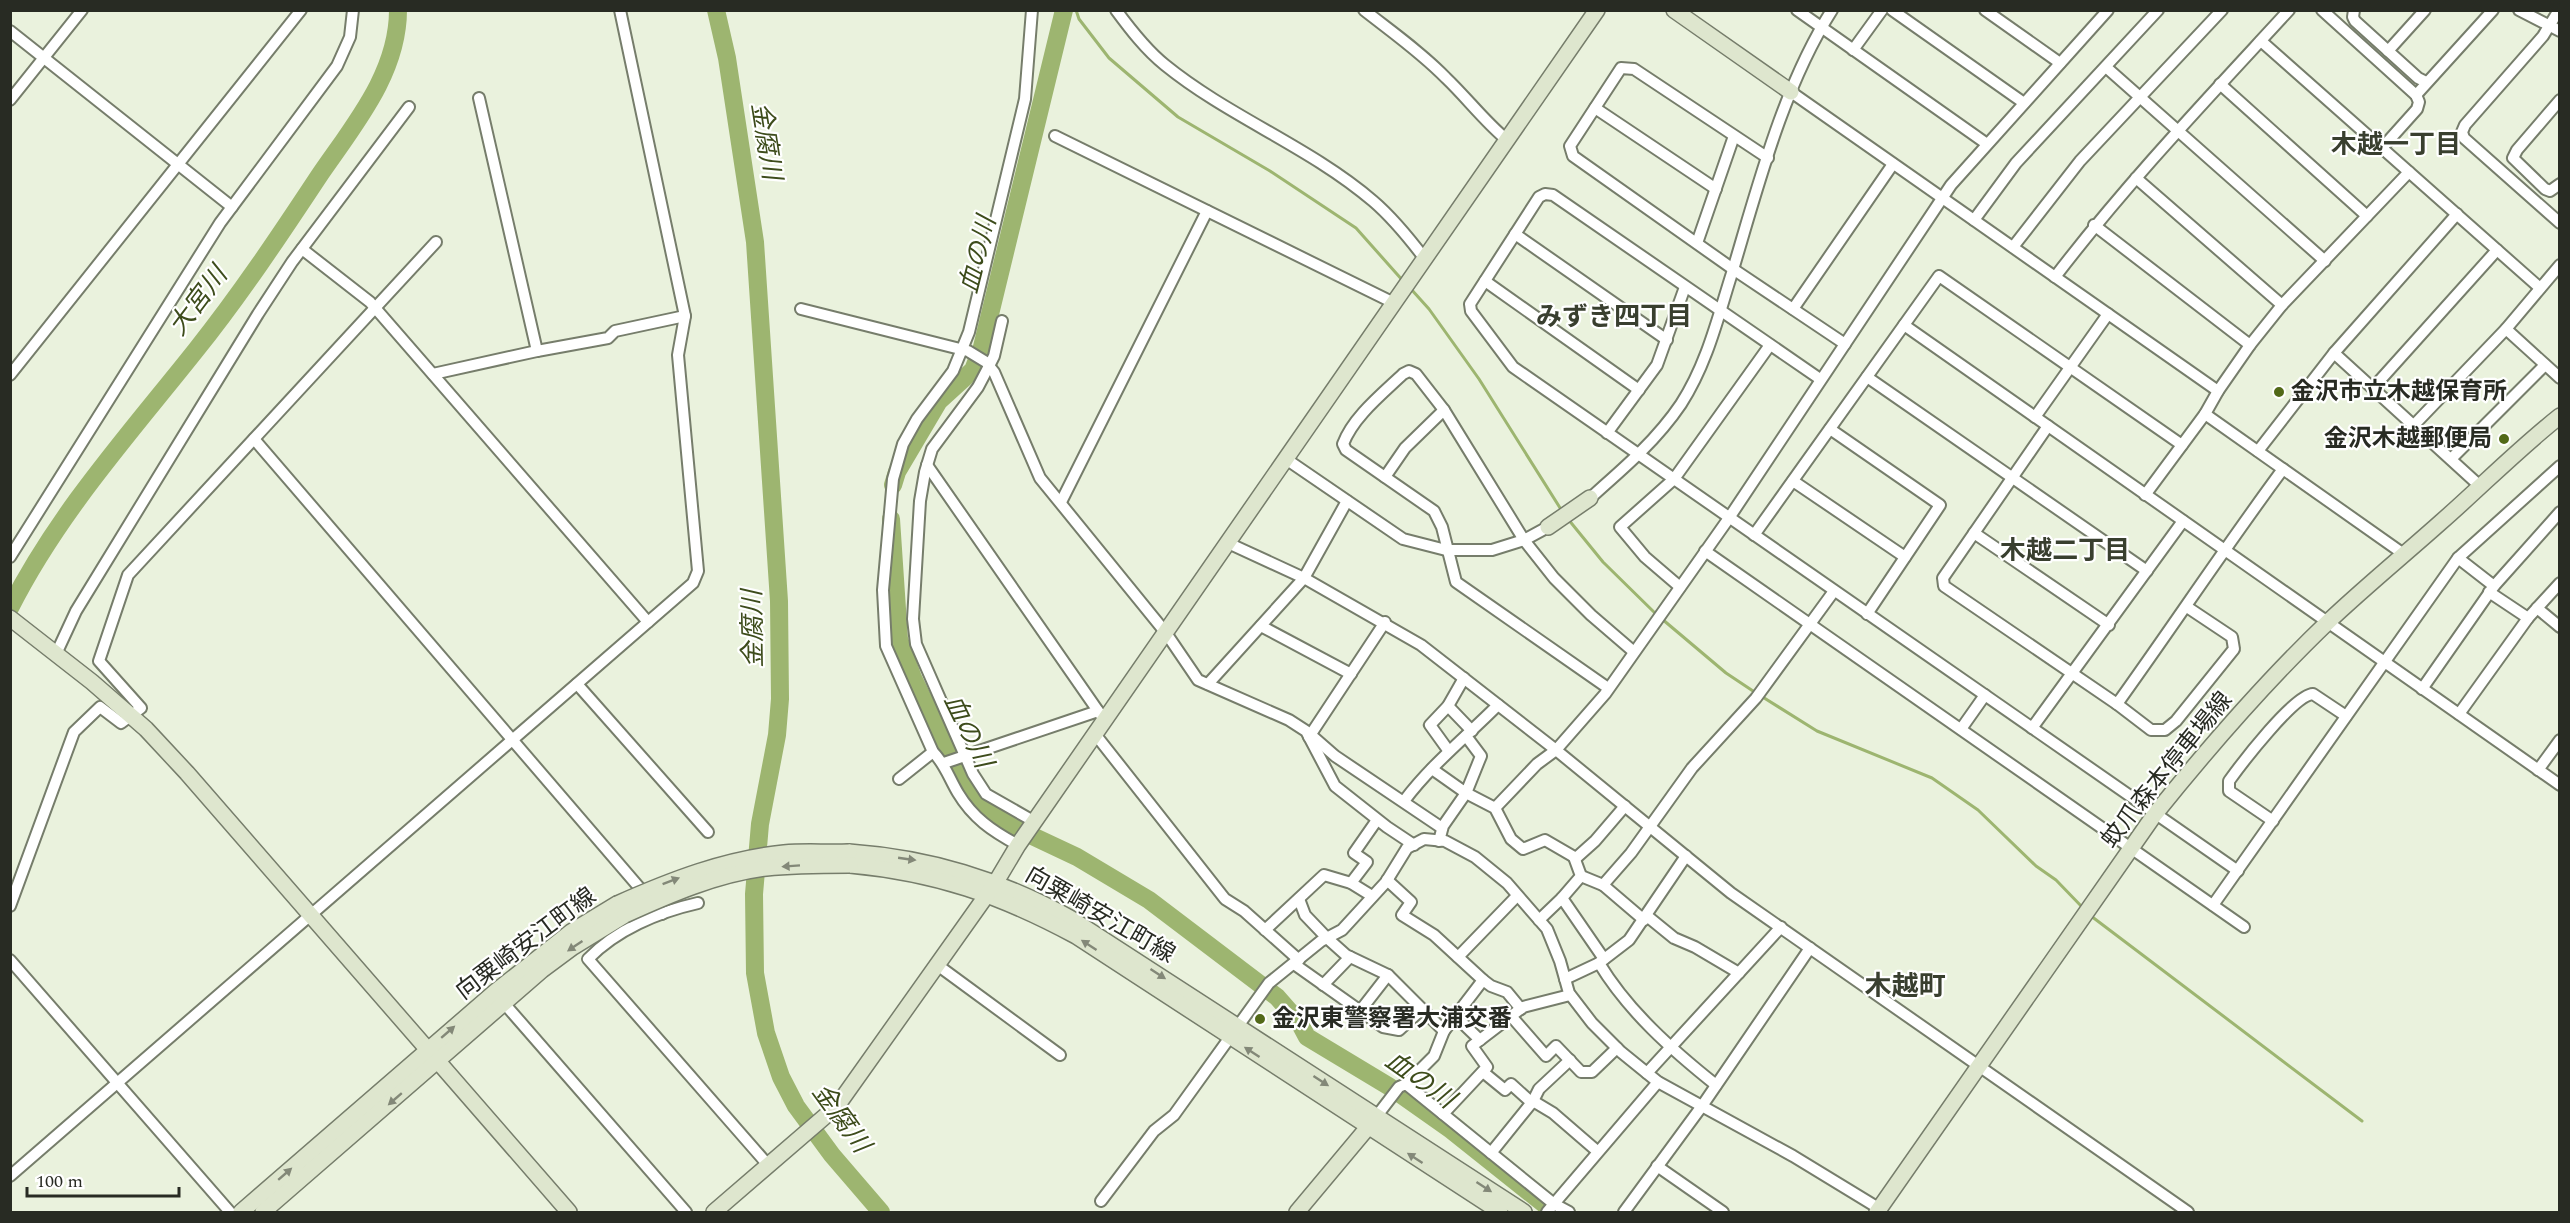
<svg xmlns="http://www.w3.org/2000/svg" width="2570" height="1223" viewBox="0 0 2570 1223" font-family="Spectral,'Noto Sans JP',serif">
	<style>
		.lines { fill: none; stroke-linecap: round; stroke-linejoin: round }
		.stream { stroke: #9db570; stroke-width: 3 }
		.river { stroke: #9db570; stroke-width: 18 }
		.street-casing { stroke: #767d6b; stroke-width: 14 }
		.secondary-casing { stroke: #767d6b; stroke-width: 18 }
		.street { stroke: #fff; stroke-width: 10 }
		.secondary { stroke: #dee6ce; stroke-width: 15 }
		.secondary-bridge-casing { stroke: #767d6b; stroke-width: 18; stroke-linecap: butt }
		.secondary-bridge { stroke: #dee6ce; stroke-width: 15 }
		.oneway { fill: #838878 }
		.poi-dot { fill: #526918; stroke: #fff; stroke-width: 2 }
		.labels { text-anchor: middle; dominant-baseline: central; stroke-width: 4.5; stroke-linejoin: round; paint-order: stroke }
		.poi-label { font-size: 24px; font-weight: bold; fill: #282b23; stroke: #fff; text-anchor: start }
		.street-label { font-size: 24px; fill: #282b23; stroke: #fff }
		.water-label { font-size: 26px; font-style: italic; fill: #3d4c1b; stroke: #fff }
		.neighbourhood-label { font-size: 26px; font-weight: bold; fill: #393f2f; stroke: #fff }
		.quarter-label { font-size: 27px; font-weight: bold; fill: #393f2f; stroke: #fff }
	</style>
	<rect width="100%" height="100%" fill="#eaf2dd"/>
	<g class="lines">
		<g class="stream">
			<path d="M1076,10L1079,19L1109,58L1178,117L1270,171L1356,228L1404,282"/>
			<path d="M1411,289L1429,309L1479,379L1562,511"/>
			<path d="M1568,519L1603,562L1657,615"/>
			<path d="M1662,619L1726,673L1756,693"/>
			<path d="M1761,696L1817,731L1932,778L1978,810L2036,866L2056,880L2084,909"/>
			<path d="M2091,916L2362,1121"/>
		</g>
		<g class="river">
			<path d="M716,10L727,58L755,242L779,601L780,699L777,735L760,824L754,894L755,973L766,1033L781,1077L796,1106L832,1155L881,1212"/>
			<path d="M893,485L897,472L939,401L973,370L982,347L1064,10"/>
			<path d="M891,519L899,639L913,678L967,789L979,804L1013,827L1077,857L1149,900L1277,997L1299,1022L1307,1037L1390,1087L1451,1130L1554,1212"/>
			<path d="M10,608C58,513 130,433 196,350C240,295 280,235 319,176C353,126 398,74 398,10"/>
		</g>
		<g class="street-casing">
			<g id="street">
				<path d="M1116,10C1130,29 1146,50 1165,65C1229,117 1310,147 1373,201C1393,218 1409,238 1425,259"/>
				<path d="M1364,10C1392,32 1422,53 1446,78C1467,98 1485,122 1507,140"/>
				<path d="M1797,10L1987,144"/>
				<path d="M1892,10L2024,103"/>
				<path d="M1985,10L2060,63"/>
				<path d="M2322,10L2416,95L2419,102L2417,109L2382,148"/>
				<path d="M2354,10L2353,17L2355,21L2418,78L2426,82"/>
				<path d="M2519,10L2560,31"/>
				<path d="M2559,10L2543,36L2465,125L2462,132L2464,138L2560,223"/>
				<path d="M10,31L232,207"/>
				<path d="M2261,41L2540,288"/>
				<path d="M1853,50L1882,10"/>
				<path d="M2388,51L2425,10"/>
				<path d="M2107,68L2325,261"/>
				<path d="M2220,84L2367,216"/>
				<path d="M1791,92L2218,391"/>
				<path d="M2416,95L2493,10"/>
				<path d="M10,100L82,10"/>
				<path d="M2560,100L2517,150L2513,158L2545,189L2550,191L2560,184"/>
				<path d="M1595,108L1716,189"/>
				<path d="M1055,136L1394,303"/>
				<path d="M1768,158L1634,69L1621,68L1570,146L1573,156L1733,269L1845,344"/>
				<path d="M2136,178L2282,305"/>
				<path d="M1974,220L2016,163L2158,10"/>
				<path d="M2094,225L2250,345"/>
				<path d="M1515,234L1667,340"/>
				<path d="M1697,243L1734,136"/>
				<path d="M2013,247L2080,161L2222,10"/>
				<path d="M302,249L370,302L648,622"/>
				<path d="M2055,277C2127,183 2209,97 2289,10"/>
				<path d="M1485,281L1639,390"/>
				<path d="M801,309L968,351L986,362L994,372L1040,478L1166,633L1198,680L1289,720L1306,731L1335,786L1387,827L1414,845"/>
				<path d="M1793,309L1893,164"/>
				<path d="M1002,321L994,356L989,366L978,387L932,449L925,472L920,501L913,619L916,644L973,774L986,794L1035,822"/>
				<path d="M1904,325L2560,785"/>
				<path d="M2506,329L2560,378"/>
				<path d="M537,351L608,338L615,331L685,316"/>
				<path d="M2334,353L2457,214"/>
				<path d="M433,374L537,351L479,98"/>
				<path d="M10,375L301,10"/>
				<path d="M1867,377L2147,571"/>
				<path d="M1820,379L1553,195L1545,194L1539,197L1470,304L1471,311L1513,367L2238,871"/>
				<path d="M2373,388L2497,250"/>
				<path d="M2205,414L2405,555"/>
				<path d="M2035,417L2108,314"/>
				<path d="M2414,425L2506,329L2560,265"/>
				<path d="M2048,426L1943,578L1944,586L2117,704C2173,626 2226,546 2283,469"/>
				<path d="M1830,429L1940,505L1867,614"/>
				<path d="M1607,433L1657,365L1685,287"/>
				<path d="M254,439L662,914"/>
				<path d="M2258,451L2334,353L2481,487"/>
				<path d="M1286,459L1403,539L1446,550H1492L1524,540L1548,527"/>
				<path d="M2451,459L2545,365"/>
				<path d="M927,465L1105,721"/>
				<path d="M1385,477L1405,448L1444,410"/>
				<path d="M1793,481L1905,557"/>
				<path d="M2145,495L2205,414L2218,391L2250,345L2282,305L2409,172"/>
				<path d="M1590,498C1623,469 1656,441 1681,404C1707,364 1718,317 1732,273C1758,186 1783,87 1832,10"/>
				<path d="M1061,502L1207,211"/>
				<path d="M1974,533L2109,625"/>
				<path d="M1754,535L1939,276L2182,445"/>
				<path d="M1228,543L1304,578L1421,645L1556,750L1731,893L2188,1212"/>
				<path d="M1705,551L2244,927"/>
				<path d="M10,557L220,223L337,66L350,37L353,10"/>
				<path d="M2458,558L2494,586"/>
				<path d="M1680,587L1645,557L1620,527L1674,479L1770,345"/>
				<path d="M2489,592L2528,618"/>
				<path d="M2537,608L2560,627"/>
				<path d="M1261,626L1351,674"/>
				<path d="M56,654L76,611L258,314L292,262L409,107"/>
				<path d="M577,684L708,832"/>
				<path d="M1208,684L1304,578L1347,501"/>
				<path d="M1608,688L1456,582L1442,527L1434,511L1346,450L1343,444C1353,417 1382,394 1403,374L1409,371L1416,374L1444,410L1524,540L1554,578L1591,615L1634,652"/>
				<path d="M2422,689L2494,586L2560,512"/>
				<path d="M2117,704L2151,730H2165L2176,721L2234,649L2232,637L2187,607"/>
				<path d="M1448,706L1472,731"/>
				<path d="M2459,714L2528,618L2560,583"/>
				<path d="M2032,728L2183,521"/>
				<path d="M1961,729L1985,695"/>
				<path d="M1095,734L1225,899L1244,911L1299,960"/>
				<path d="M1311,735L1335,756L1442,828"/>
				<path d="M1309,737L1385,622"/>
				<path d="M1448,750L1430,725L1448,706L1464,678"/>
				<path d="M944,763L1098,711"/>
				<path d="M1432,769L1466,793L1481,756L1466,736"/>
				<path d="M2538,770L2560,740"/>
				<path d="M899,779L933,752"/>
				<path d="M1404,801C1432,764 1465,738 1498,705"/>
				<path d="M1495,808L1537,764L1556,750L1605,694L1729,518L1951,185L2108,10"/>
				<path d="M2273,821L2229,791V781C2242,763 2294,695 2313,694L2346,716"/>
				<path d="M1439,841L1443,826L1466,793L1495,808L1511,839L1523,849L1545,840L1576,858L1595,841L1625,806"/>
				<path d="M1018,845C992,831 973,818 958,793C949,778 945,764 933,752L886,646L883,590L893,479L903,444L917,419L953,371L969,332L1025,99L1032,10"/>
				<path d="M1581,876L1603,885"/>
				<path d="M1387,880L1411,902L1402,915L1434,935L1483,980L1444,1031"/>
				<path d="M1351,883L1367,862L1354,853L1377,820"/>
				<path d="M1562,898L1581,876L1574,857"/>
				<path d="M1299,899L1305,915L1327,938L1346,955L1388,975L1444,1031L1434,1056L1406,1084"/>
				<path d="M698,903C658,912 616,930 588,959L769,1166"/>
				<path d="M2213,905L2458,558L2560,466"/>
				<path d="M10,906L74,732L100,707L121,723L141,708L99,661L128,575L436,242"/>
				<path d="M1647,916L1674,938L1695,947L1739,973"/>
				<path d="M1539,920L1562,898L1604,959"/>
				<path d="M1644,920L1603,885L1631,853L1692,768L1756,698L1834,591"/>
				<path d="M1265,930L1324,875L1351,883L1372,896"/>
				<path d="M1458,957L1517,896"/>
				<path d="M10,960L230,1212"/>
				<path d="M1599,963C1628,1011 1672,1050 1716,1085"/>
				<path d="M936,964L1060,1055"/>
				<path d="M1294,964L1383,1027L1399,1030L1422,1009"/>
				<path d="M1565,979L1599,963L1629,940L1686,856"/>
				<path d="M1483,980L1491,986L1507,992L1521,1009"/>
				<path d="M1323,985L1350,957"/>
				<path d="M503,1002L686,1212"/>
				<path d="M1360,1011L1388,975"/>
				<path d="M1455,1016L1480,1040"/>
				<path d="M1511,1016L1546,1056L1556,1046L1581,1072H1592L1617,1048"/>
				<path d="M1483,1072L1505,1090L1511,1084L1532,1103"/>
				<path d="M1647,1073L1781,927"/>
				<path d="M1533,1101L1553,1113L1597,1151"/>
				<path d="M1443,1114L1487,1067L1472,1046L1523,1007L1570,995"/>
				<path d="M1376,1117L1399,1087L1406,1084L1554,1204L1569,1212"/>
				<path d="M1491,1153L1533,1101L1539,1089L1570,1060"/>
				<path d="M1657,1166L1723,1212"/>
				<path d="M10,1176L693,583L698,571L678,355L685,316L620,10"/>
				<path d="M1101,1201L1154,1131L1174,1115L1269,983L1321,941L1342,930L1386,882L1407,848L1424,839L1445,841L1475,857L1507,883L1547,929L1560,961L1569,993L1592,1023L1621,1052L1658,1082L1793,1156L1880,1209"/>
				<path d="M1547,1212L1658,1082"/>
				<path d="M1624,1212L1702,1106L1810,948"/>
			</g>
		</g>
		<g class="secondary-casing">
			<g id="secondary">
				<path d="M1674,10L1791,92"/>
				<path d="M1548,527L1590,498"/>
				<path d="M10,618L92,682L146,729L187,773L569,1212"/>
				<path d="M849,852C930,858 999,879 1070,918L1524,1212"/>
				<path d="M850,865C936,873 1000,895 1076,936L1500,1212"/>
				<path d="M241,1212L495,992L571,932L617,904"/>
				<path d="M263,1212L542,970L573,947L625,915"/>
				<path d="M714,1212L837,1106L996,882L1018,845L1597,10"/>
				<path d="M1297,1212L1374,1120"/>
				<path d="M1877,1212L2155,814C2209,747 2266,681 2329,621C2365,587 2404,555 2441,522C2481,487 2518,449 2560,416"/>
			</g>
		</g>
		<use href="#street" class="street"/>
		<use href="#secondary" class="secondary"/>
		<g class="secondary-bridge-casing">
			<g id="secondary-bridge">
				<path d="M617,904C671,880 725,859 784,853C805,851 827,853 849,852"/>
				<path d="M625,915C669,895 717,874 766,868C794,865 822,865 850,865"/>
			</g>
		</g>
		<use href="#secondary-bridge" class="secondary-bridge"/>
	</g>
	<defs><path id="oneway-solid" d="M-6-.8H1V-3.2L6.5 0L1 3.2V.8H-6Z" transform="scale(1.5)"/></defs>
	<g class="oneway">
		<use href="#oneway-solid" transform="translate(907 859) rotate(8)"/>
		<use href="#oneway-solid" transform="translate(791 866) rotate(176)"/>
		<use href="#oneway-solid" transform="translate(671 881) rotate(-21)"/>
		<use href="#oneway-solid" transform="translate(1089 945) rotate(-147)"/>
		<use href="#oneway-solid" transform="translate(575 946) rotate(146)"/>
		<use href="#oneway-solid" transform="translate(1158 974) rotate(33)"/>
		<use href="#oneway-solid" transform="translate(448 1032) rotate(-41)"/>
		<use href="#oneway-solid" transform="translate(1252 1052) rotate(-147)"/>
		<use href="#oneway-solid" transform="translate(1321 1081) rotate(33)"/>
		<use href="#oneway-solid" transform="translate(395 1099) rotate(139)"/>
		<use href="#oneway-solid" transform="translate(1415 1158) rotate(-147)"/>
		<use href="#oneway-solid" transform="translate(285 1174) rotate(-41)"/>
		<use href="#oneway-solid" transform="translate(1484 1187) rotate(33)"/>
	</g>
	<g class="poi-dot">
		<circle cx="2279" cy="392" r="6"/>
		<circle cx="2504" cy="439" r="6"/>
		<circle cx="1260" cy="1019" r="6"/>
	</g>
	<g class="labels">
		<g class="poi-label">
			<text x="2291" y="392">金沢市立木越保育所</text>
			<text x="2492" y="439" text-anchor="end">金沢木越郵便局</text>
			<text x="1272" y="1019">金沢東警察署大浦交番</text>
		</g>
		<g class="street-label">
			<text transform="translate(2167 770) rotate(-51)">蚊爪森本停車場線</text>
			<text transform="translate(1100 915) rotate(30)">向粟崎安江町線</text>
			<text transform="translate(526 944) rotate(-37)">向粟崎安江町線</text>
		</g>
		<g class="water-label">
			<text transform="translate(766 141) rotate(81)">金腐川</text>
			<text transform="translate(978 255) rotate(-76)">血の川</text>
			<text transform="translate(198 301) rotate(-53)">大宮川</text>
			<text transform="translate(753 629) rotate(-91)">金腐川</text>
			<text transform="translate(968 731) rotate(64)">血の川</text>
			<text transform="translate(1420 1080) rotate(35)">血の川</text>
			<text transform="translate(841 1118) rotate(54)">金腐川</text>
		</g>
		<g class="neighbourhood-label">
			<text x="2396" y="145">木越一丁目</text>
			<text x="1614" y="317">みずき四丁目</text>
			<text x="2065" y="551">木越二丁目</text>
		</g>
		<g class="quarter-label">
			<text x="1905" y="987">木越町</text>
		</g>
	</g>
	<rect width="2570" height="1223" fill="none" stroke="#282b23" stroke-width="24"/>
	<path d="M27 1187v9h152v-9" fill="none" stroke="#282b23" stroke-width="3"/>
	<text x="36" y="1187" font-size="18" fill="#282b23" stroke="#ffffff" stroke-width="4.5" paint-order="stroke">100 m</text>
</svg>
